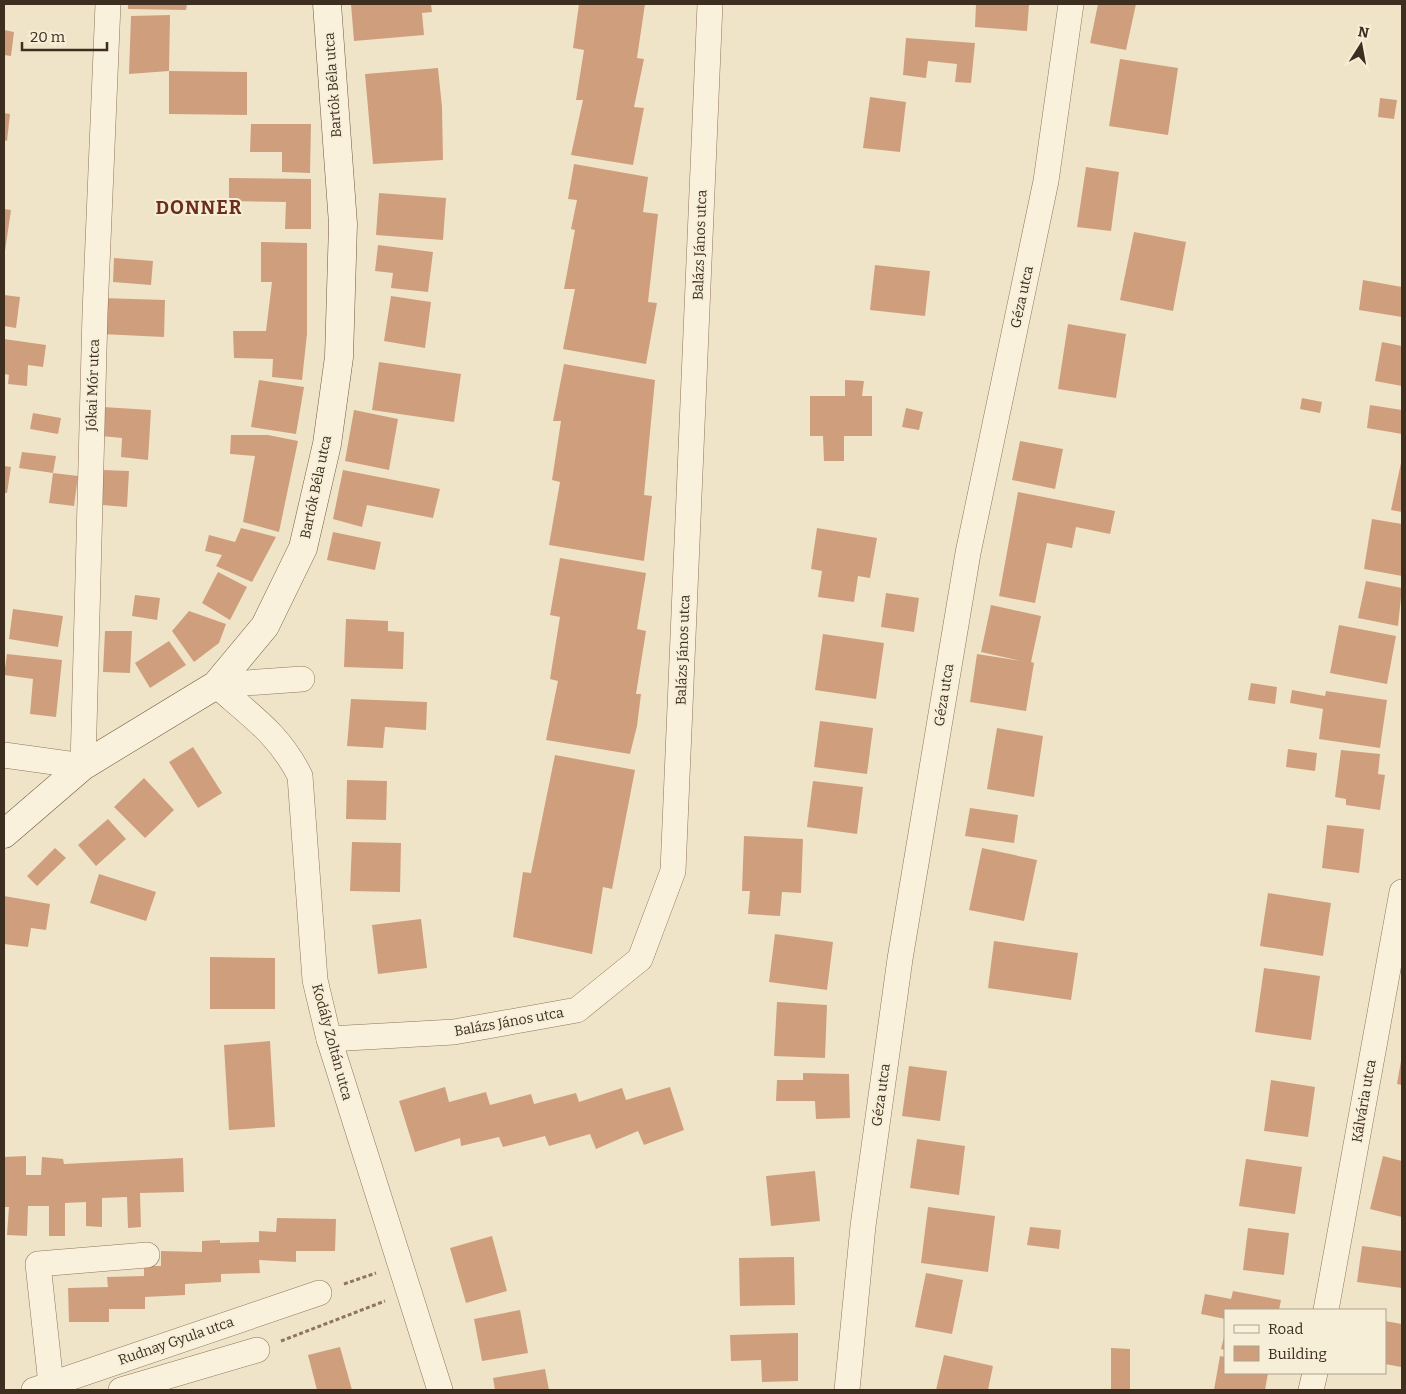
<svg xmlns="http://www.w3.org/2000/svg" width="1406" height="1394" viewBox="0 0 1406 1394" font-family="Bitter,serif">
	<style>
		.building { fill: #cf9f7d }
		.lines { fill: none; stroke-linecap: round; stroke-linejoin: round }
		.street-casing { stroke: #8d765c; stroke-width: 26 }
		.secondary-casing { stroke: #6f573f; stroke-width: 29 }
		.path { stroke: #8d765c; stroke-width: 3; stroke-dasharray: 4 2.5; stroke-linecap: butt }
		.street { stroke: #faf1dc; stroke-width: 25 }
		.secondary { stroke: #faf1dc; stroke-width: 28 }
		.labels { text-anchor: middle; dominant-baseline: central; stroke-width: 4; stroke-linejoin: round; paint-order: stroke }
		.street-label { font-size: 14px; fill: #3d2e20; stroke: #f7eed8 }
		.district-label { font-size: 19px; font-weight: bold; letter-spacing: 1px; fill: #6b2e1e; stroke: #f7eed8 }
	</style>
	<rect width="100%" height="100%" fill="#f0e4c8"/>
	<g class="building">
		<path d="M128,4H187L186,10L128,9Z"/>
		<path d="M351,4H431L432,12L422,13L424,35L354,41Z"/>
		<path d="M579,4H645L637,58L644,59L634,107L644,108L633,165L571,155L583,100H576L584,50L573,48Z"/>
		<path d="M976,4H1029L1027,31L975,27Z"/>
		<path d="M1098,4H1136L1126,50L1090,43Z"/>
		<path d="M170,15L169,71L129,74L131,16Z"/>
		<path d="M4,30L14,32L11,56L4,55Z"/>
		<path d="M906,38L975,43L971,83L955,82L957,64L928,61L926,78L903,75Z"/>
		<path d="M1120,59L1178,68L1168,135L1109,126Z"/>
		<path d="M438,68L442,107L443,160L373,164L365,74Z"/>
		<path d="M169,71L247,72V115L169,114Z"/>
		<path d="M870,97L906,102L900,152L863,148Z"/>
		<path d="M1380,98L1397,100L1394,119L1378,117Z"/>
		<path d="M4,113L10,114L7,141L4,140Z"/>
		<path d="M251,124H311L310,173L282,172V152H250Z"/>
		<path d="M574,164L648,177L643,212L658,214L648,302L657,303L646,364L563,349L575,289H564L575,230L571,229L577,200L568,199Z"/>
		<path d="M1086,167L1119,172L1111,231L1077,227Z"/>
		<path d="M229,178L311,179V229H285L286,202L229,201Z"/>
		<path d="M379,193L446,198L443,240L376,235Z"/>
		<path d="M4,209L11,210L5,251H4Z"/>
		<path d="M1134,232L1186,242L1173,311L1120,300Z"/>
		<path d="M261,242L307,243V334L302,380L272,377L273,359L234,358L233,331H266L272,282H261Z"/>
		<path d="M378,245L433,252L428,292L391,288L393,273L375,271Z"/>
		<path d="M114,258L153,261L151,285L113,282Z"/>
		<path d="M875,265L930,271L925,316L870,310Z"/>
		<path d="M1363,280L1402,287V317L1359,310Z"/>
		<path d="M4,295L20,297L16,328L4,326Z"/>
		<path d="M391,296L431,302L425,348L384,341Z"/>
		<path d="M102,298L165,300L164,337L101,334Z"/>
		<path d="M1068,324L1126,334L1116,398L1058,389Z"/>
		<path d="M4,339L46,345L43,367L28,365L27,386L8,384L9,375L4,374Z"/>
		<path d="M1382,342L1402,346V386L1375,381Z"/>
		<path d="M379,362L461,374L454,422L372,410Z"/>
		<path d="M564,364L655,380L644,495L652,496L644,561L549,545L560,482L552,480L561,421H553Z"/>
		<path d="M259,380L304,387L296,434L251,427Z"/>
		<path d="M845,380L864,381L862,396H872V436H844V461H824L823,436H810V396H845Z"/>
		<path d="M1302,398L1322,402L1320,413L1300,409Z"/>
		<path d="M1370,405L1402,410V434L1367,428Z"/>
		<path d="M103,407L151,410L148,460L121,457L122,438L101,436Z"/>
		<path d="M906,408L923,412L919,430L902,427Z"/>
		<path d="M354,410L398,419L389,470L345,461Z"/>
		<path d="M33,413L61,418L58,434L30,429Z"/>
		<path d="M231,435H268L298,441L279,532L243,522L255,456L230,454Z"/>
		<path d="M1020,441L1063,449L1055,489L1012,480Z"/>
		<path d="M22,452L56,456L53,473L78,476L74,506L49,503L53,473L19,468Z"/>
		<path d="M1402,458V512L1391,510Z"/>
		<path d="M4,466L11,467L7,493H4Z"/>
		<path d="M103,470L129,471L127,507L102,505Z"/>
		<path d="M343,470L440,489L433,518L367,505L362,527L333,519Z"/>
		<path d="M1018,492L1115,511L1110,534L1076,527L1072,548L1047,543L1035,603L999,596Z"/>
		<path d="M1372,519L1402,524V576L1364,569Z"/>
		<path d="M241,528L276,537L252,582L216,566L222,555L205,551L209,535L235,542Z"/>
		<path d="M817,528L877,538L870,578L858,576L854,602L818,597L822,571L811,569Z"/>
		<path d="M333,532L381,542L375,570L327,560Z"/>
		<path d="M560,558L646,573L637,629L646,631L636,694H641L637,726L630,754L546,740L558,681L550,679L560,617L550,615Z"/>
		<path d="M218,572L247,587L230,620L202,603Z"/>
		<path d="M1366,581L1402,588L1398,626L1358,618Z"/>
		<path d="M886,593L919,598L914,632L881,627Z"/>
		<path d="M135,595L160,598L157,620L132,616Z"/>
		<path d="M991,605L1041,616L1031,662L1034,663L1026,711L970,702L977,654L1021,661L981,652Z"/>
		<path d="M13,609L63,616L58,647L9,639Z"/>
		<path d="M189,611L226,624L219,643L194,662L172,631Z"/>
		<path d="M346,619L388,621V631L404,632L403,669L344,667Z"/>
		<path d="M1339,625L1396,636L1387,684L1330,673Z"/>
		<path d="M105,631H132L130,673L103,672Z"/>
		<path d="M823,634L884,643L876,699L815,690Z"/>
		<path d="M169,641L186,665L150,688L135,663Z"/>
		<path d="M7,654L62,660L56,717L30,714L33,679L4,675Z"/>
		<path d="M1251,683L1277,687L1275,704L1248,700Z"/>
		<path d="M1292,690L1325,696L1326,691L1387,700L1380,748L1319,739L1323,709L1290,703Z"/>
		<path d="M351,699L427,702L426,730L385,727L383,748L347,746Z"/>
		<path d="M820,721L873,728L867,774L814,767Z"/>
		<path d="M997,728L1043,736L1034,797L987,789Z"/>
		<path d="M193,747L222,793L198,808L169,762Z"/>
		<path d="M1288,749L1317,753L1315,771L1286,767Z"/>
		<path d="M1341,750L1380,754L1378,774L1385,775L1380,810L1346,805V799L1335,797Z"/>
		<path d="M555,755L635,770L612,889L603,887L592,954L513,937L523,872L531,873Z"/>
		<path d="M144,778L174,810L145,838L114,807Z"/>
		<path d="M347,780L387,781L386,820L346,819Z"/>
		<path d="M813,781L863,787L857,834L807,827Z"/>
		<path d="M970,808L1018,815L1014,843L965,836Z"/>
		<path d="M108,819L126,839L96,866L78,845Z"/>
		<path d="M1327,825L1364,829L1359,873L1322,868Z"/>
		<path d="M744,836L803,839L801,893L782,892L780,916L748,914L750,891H742Z"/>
		<path d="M352,842L401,843L400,892L350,891Z"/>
		<path d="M55,848L66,858L37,886L27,876Z"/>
		<path d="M982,848L1037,860L1024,921L969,910Z"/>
		<path d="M99,874L156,892L146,921L90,903Z"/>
		<path d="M1268,893L1331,903L1323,956L1260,946Z"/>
		<path d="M4,896L50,904L46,930L31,928L28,947L4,944Z"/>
		<path d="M421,919L427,968L378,974L372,925Z"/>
		<path d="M775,934L833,942L827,990L769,982Z"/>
		<path d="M994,941L1078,953L1071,1000L988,988Z"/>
		<path d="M210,957L275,958V1009H210Z"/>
		<path d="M1264,968L1320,976L1311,1040L1255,1032Z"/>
		<path d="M777,1002L827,1005L825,1058L774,1056Z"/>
		<path d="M270,1041L275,1127L229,1130L224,1045Z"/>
		<path d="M1401,1061L1402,1062V1085L1397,1084Z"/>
		<path d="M909,1066L947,1071L940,1121L902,1116Z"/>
		<path d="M803,1073L849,1074L850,1118L816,1119L815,1101H776L777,1080H803Z"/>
		<path d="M1271,1080L1315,1087L1308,1137L1264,1131Z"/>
		<path d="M445,1087L449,1102L486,1092L490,1105L531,1094L534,1104L576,1093L579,1102L622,1088L626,1100L670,1087L684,1130L644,1145L638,1131L596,1149L590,1134L549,1146L545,1136L503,1147L499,1137L461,1146L460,1138L415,1152L399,1101Z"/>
		<path d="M917,1139L965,1146L959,1195L910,1188Z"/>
		<path d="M26,1156V1175H41L42,1157L63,1159L64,1164L183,1158L184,1192L140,1193L141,1227L128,1228L127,1197L102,1198V1227L86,1226V1202L65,1203V1236H49V1206H28L27,1236L7,1235L9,1207H4V1157Z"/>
		<path d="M1383,1156L1402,1161V1217L1370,1209Z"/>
		<path d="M1246,1159L1302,1167L1295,1214L1239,1206Z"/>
		<path d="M815,1171L820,1221L771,1226L766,1176Z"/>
		<path d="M928,1207L995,1216L988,1272L921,1263Z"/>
		<path d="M277,1218L336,1219L335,1251H296V1262L259,1260L260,1273L221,1274V1282L185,1284V1295L145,1297V1309H109V1322H69L68,1288L108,1287L107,1277L144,1276V1266H161V1251L202,1252V1241L220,1240V1243L259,1242V1231L276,1232Z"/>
		<path d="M1030,1227L1061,1230L1059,1249L1027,1245Z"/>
		<path d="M1248,1228L1289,1233L1284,1275L1243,1270Z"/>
		<path d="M492,1236L507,1291L466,1303L450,1248Z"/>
		<path d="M1362,1246L1402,1251V1288L1357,1282Z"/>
		<path d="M794,1257L795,1305L740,1306L739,1258Z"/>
		<path d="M926,1273L963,1280L952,1334L915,1327Z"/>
		<path d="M1233,1291L1281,1300L1279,1310H1225V1319L1201,1314L1205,1294L1231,1299Z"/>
		<path d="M520,1310L528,1353L482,1361L474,1319Z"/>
		<path d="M1385,1321L1402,1324L1401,1367L1385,1364Z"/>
		<path d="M798,1333V1381L762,1382L761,1360L731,1361L730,1335Z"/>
		<path d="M1224,1337H1225V1350L1221,1349Z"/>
		<path d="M340,1347L352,1390H317L308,1355Z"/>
		<path d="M1111,1348L1130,1349V1390H1111Z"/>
		<path d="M944,1355L993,1366L988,1390H936Z"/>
		<path d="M1220,1356L1225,1357V1373H1268L1265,1390H1214Z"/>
		<path d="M545,1369L549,1390H495L493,1378Z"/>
	</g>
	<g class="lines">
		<g class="street-casing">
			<g id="street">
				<path d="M216,685C251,716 279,734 300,776L315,980L329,1039L440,1390"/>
				<path d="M216,685L302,679"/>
				<path d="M4,755L83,766L95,313L108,4"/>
				<path d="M329,1039L454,1032L577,1010L640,959L673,871L710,4"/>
				<path d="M1326,1310L1402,892"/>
				<path d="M51,1384L38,1264L147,1255"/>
				<path d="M34,1390L319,1293"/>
				<path d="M121,1390L257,1350"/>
				<path d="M847,1390L863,1226L900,959L968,553L1046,181L1071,4"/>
				<path d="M1311,1390L1315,1373"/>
			</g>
		</g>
		<g class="secondary-casing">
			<path id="secondary" d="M4,834L83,766L216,685L265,626L303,548L327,444L339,357L343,224L327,4"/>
		</g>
		<g class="path">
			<path d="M344,1284L376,1273"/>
			<path d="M281,1341L385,1301"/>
		</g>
		<use href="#street" class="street"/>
		<use href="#secondary" class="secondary"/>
	</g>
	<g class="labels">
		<g class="street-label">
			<text transform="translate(333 85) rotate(-94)">Bartók Béla utca</text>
			<text transform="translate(700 245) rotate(-88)">Balázs János utca</text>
			<text transform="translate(1022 297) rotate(-78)">Géza utca</text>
			<text transform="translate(93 385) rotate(-88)">Jókai Mór utca</text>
			<text transform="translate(316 487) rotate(-78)">Bartók Béla utca</text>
			<text transform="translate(683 650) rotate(-88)">Balázs János utca</text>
			<text transform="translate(944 695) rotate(-81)">Géza utca</text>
			<text transform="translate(509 1022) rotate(-10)">Balázs János utca</text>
			<text transform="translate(332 1042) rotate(75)">Kodály Zoltán utca</text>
			<text transform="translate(881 1095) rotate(-82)">Géza utca</text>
			<text transform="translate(1364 1101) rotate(-80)">Kálvária utca</text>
			<text transform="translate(176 1341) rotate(-19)">Rudnay Gyula utca</text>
		</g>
		<g class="district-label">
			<text x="199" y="207">DONNER</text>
		</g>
	</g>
	<rect width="1406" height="1394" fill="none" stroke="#3d2e20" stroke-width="10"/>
	<rect x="1224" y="1309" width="162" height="65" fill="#f7eed8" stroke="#ada18e"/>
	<rect x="1234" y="1325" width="25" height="8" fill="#faf1dc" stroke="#ada18e"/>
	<text x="1268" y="1334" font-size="15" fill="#3d2e20">Road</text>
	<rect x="1234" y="1346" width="25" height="15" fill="#cf9f7d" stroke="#ada18e"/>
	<text x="1268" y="1359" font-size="15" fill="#3d2e20">Building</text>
	<g transform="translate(1361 45) rotate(11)" stroke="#f7eed8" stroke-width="4" paint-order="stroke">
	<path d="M0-4L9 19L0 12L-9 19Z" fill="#3d2e20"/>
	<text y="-8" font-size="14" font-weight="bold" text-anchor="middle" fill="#3d2e20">N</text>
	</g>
	<path d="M22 42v8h85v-8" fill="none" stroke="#3d2e20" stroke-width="2.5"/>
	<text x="30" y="42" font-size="15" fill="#3d2e20" stroke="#f7eed8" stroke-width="4" paint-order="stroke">20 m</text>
</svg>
